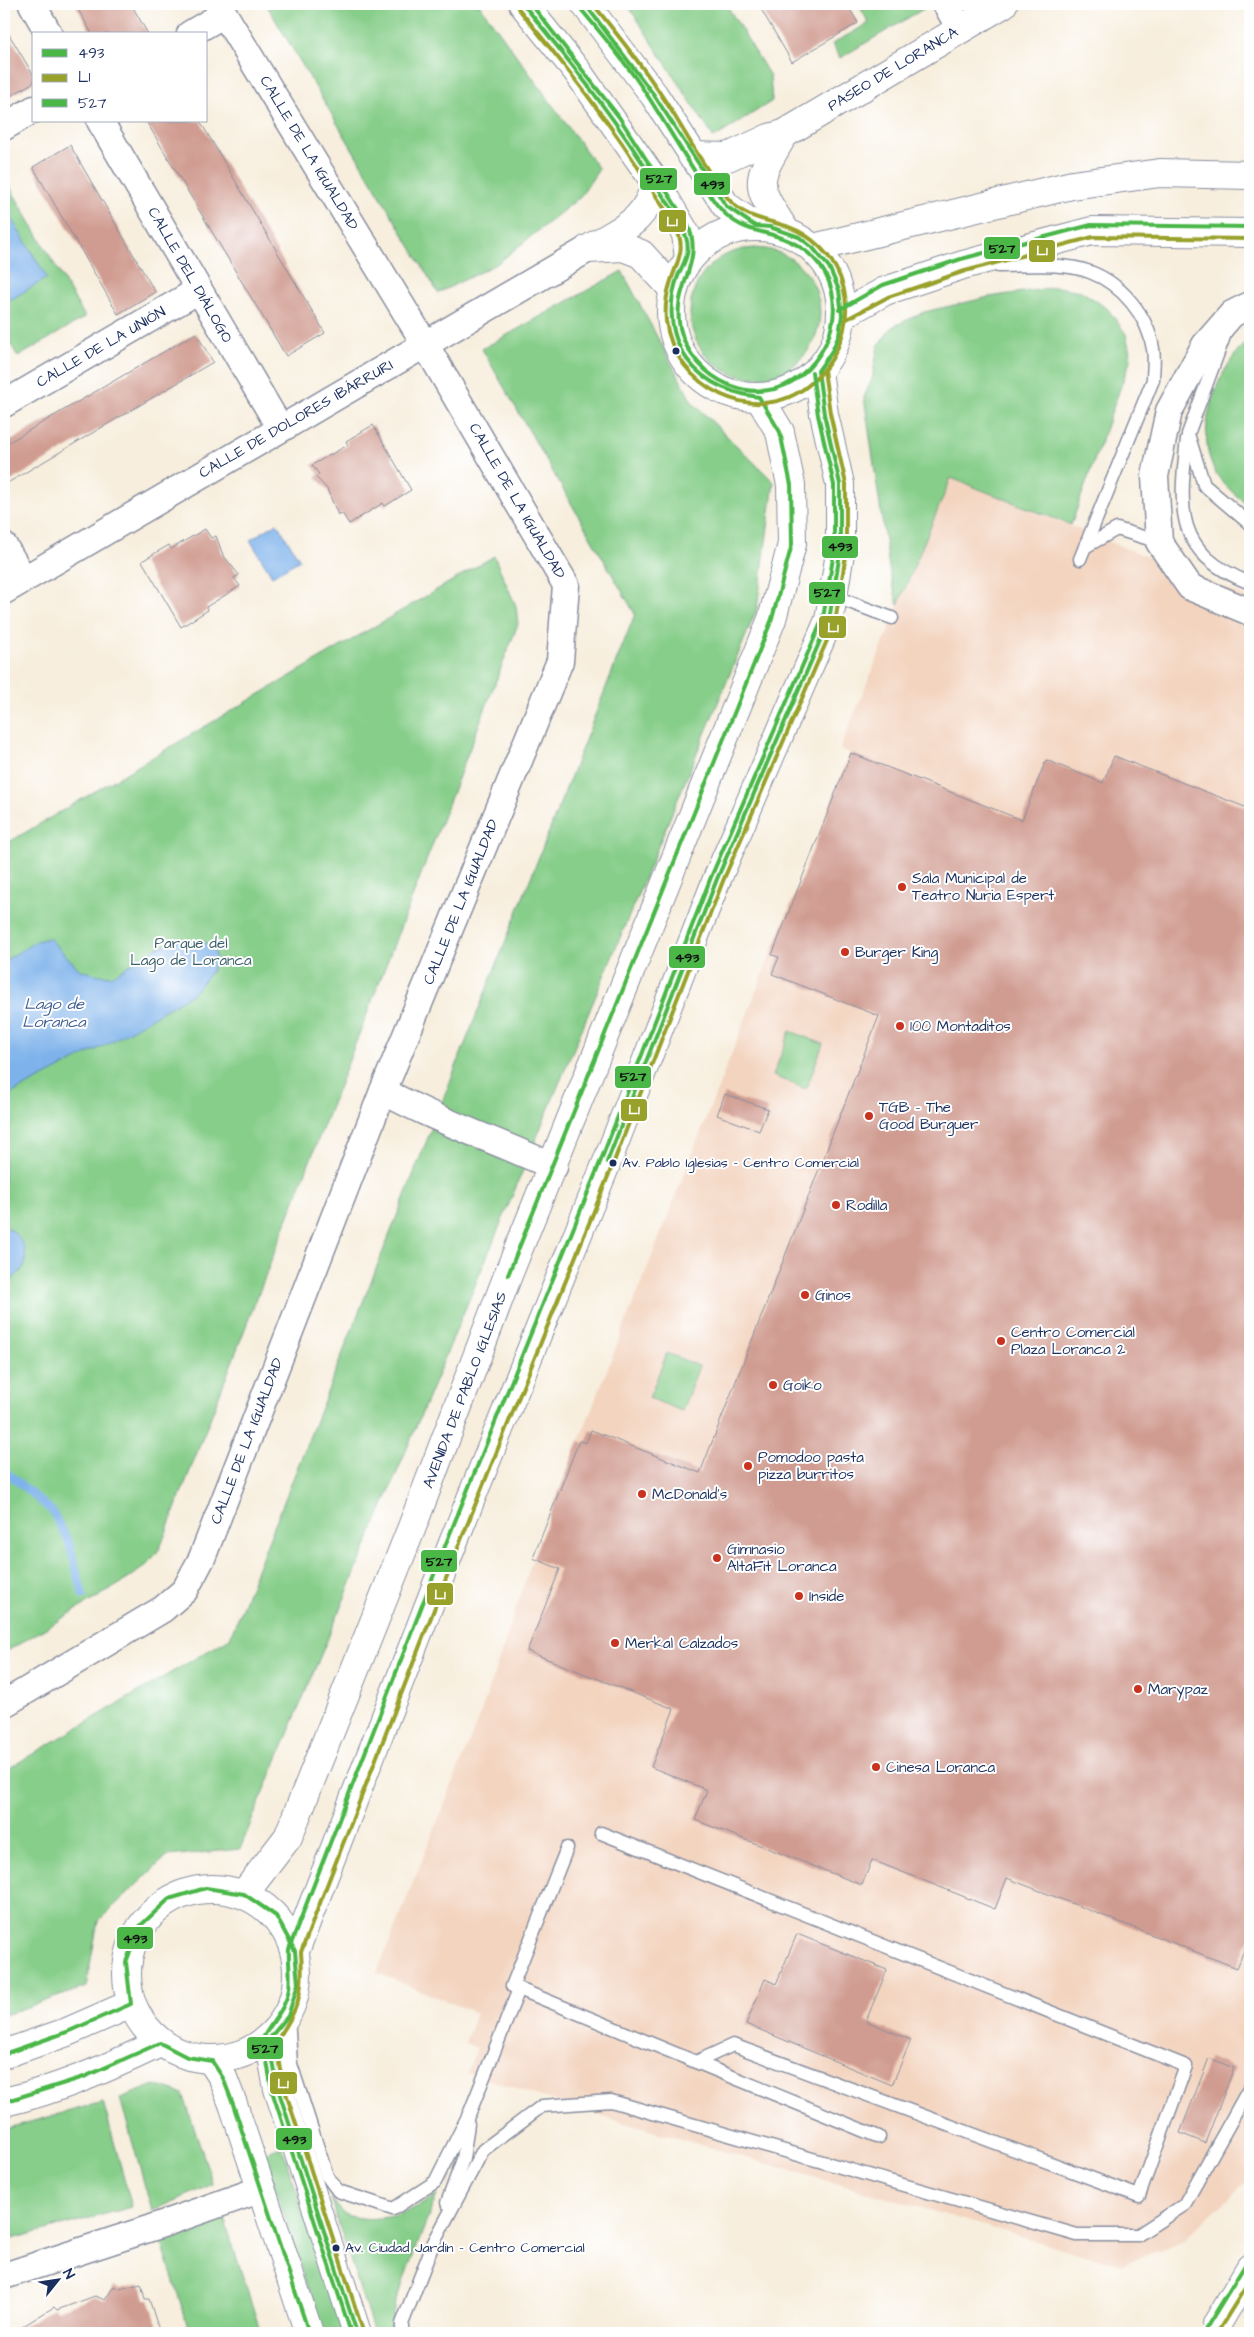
<svg xmlns="http://www.w3.org/2000/svg" width="1254" height="2337" viewBox="0 0 1254 2337" font-family="'Architects Daughter',sans-serif">
	<style>
		.built { fill: #f3d4bf }
		.green { fill: #86ce89; stroke: #507e74 }
		.water { fill: #7eb2eb; stroke: #4c70a4 }
		.lines { fill: none; stroke-linecap: round; stroke-linejoin: round }
		.stream { stroke: #7eb2eb; stroke-width: 8 }
		.building { fill: #d09c91 }
		.service-casing { stroke: #898e9e; stroke-width: 15 }
		.minor-casing { stroke: #898e9e; stroke-width: 29 }
		.tertiary-casing { stroke: #898e9e; stroke-width: 30 }
		.secondary-casing { stroke: #898e9e; stroke-width: 30 }
		.motorway-casing { stroke: #898e9e; stroke-width: 30 }
		.service { stroke: #fff; stroke-width: 12 }
		.minor { stroke: #fff; stroke-width: 26 }
		.tertiary { stroke: #fff; stroke-width: 28 }
		.secondary { stroke: #fff; stroke-width: 28 }
		.motorway { stroke: #fff; stroke-width: 28 }
		.bus-1-casing { stroke: #fff; stroke-width: 8 }
		.bus-2-casing { stroke: #fff; stroke-width: 8 }
		.bus-3-casing { stroke: #fff; stroke-width: 8 }
		.bus-1 { stroke: #4ab747; stroke-width: 4 }
		.bus-2 { stroke: #98a12a; stroke-width: 4 }
		.bus-3 { stroke: #4ab747; stroke-width: 4 }
		.bus-dot { fill: #1b2f5e; stroke: #fff; stroke-width: 2 }
		.poi-dot { fill: #c8321e; stroke: #fff; stroke-width: 2 }
		.labels { text-anchor: middle; dominant-baseline: central; stroke-width: 4; stroke-linejoin: round; paint-order: stroke }
		.bus-label { font-size: 14px; fill: #1b2f5e; stroke: #fff; text-anchor: start }
		.street-label { font-size: 15px; fill: #1b2f5e; stroke: #fff }
		.poi-label { font-size: 15px; fill: #1b2f5e; stroke: #fff; text-anchor: start }
		.park-label { font-size: 15px; fill: #3b5f6b; stroke: #fff }
		.water-label { font-size: 16px; font-style: italic; fill: #3e5d8f; stroke: #fff }
		.line-badge { stroke: #fff; stroke-width: 2 }
		.badge-label { font-size: 14px; text-anchor: middle; font-weight: bold; fill: #fff }
		.pale-badge-label { font-size: 14px; text-anchor: middle; font-weight: bold; fill: #111 }
	</style>
	<rect width="100%" height="100%" fill="#fff"/>
	<filter id="ink" filterUnits="userSpaceOnUse"><feTurbulence type="fractalNoise" baseFrequency=".02" numOctaves="2"/><feDisplacementMap in="SourceGraphic" scale="10" xChannelSelector="R" yChannelSelector="G"/><feConvolveMatrix kernelMatrix="1 2 1 2 8 2 1 2 1" color-interpolation-filters="sRGB"/></filter>
	<filter id="wash" filterUnits="userSpaceOnUse"><feTurbulence type="fractalNoise" baseFrequency=".0096" numOctaves="4" result="noise"/><feDisplacementMap in="SourceGraphic" scale="20" xChannelSelector="R" yChannelSelector="G"/><feGaussianBlur stdDeviation="1.12" result="paint"/><feColorMatrix in="noise" values="0 0 0 0 0 0 0 0 0 0 0 0 0 0 0 0 0 1.4 0 .05"/><feComposite in="paint" operator="in"/></filter>
	<g filter="url(#wash)">
		<rect width="100%" height="100%" fill="#f7eedd"/>
		<path class="built" d="M951,478L1250,598V2179L1184,2240L1121,2265L607,2118L467,2073L477,2048L465,2043L476,2013L377,1973L483,1707L533,1558L850,753L840,749Z"/>
		<g class="green">
			<path d="M266,4H479L599,169L580,197L498,263L438,293Z"/>
			<path d="M627,4H726L770,76L772,101L714,138Z"/>
			<path d="M858,4H922L925,8L840,58L832,44L869,23Z"/>
			<path d="M7,182L85,317L18,357L4,332V184Z"/>
			<circle cx="755" cy="313" r="65"/>
			<path d="M622,271L692,402L774,482L757,609L240,1849L167,1856L98,1921L86,1987L4,2015V1771L230,1638L635,614L482,349Z"/>
			<path d="M1057,287L1081,291L1108,309L1126,334L1131,358L1071,525L951,478L898,605L890,574L864,397L872,379L878,346L892,327L924,312L989,297Z"/>
			<path d="M1250,338V508C1240,498 1223,486 1216,473C1192,430 1217,369 1250,338Z"/>
			<path d="M494,556L516,606L518,624L160,1548L148,1564L128,1579L4,1653V845Z"/>
			<path d="M790,1031L823,1044L806,1089L773,1076Z"/>
			<path d="M667,1353L699,1366L682,1411L649,1398Z"/>
			<path d="M155,2085L183,2094L213,2184L152,2211L120,2098Z"/>
			<path d="M103,2102L132,2207L4,2241V2129Z"/>
			<path d="M282,2147L343,2333H322L264,2153Z"/>
			<path d="M437,2194L395,2303L389,2333H374L330,2198C334,2203 340,2212 346,2215C377,2225 413,2213 437,2194Z"/>
			<path d="M221,2209L261,2333H190L159,2234Z"/>
		</g>
		<g class="water">
			<path d="M9,214L47,278L10,300L4,288V217Z"/>
			<path d="M277,523L300,560L272,576L250,540Z"/>
			<path d="M49,938L80,970L100,975L112,976L156,948L179,939L204,942L214,950L216,959L211,972L192,994L109,1043L8,1095L4,1100V961L37,941Z"/>
			<path d="M4,1226C19,1232 31,1252 23,1268C18,1275 9,1282 4,1288Z"/>
		</g>
		<g class="lines">
			<path class="stream" d="M4,1470L52,1511L69,1543L83,1595"/>
		</g>
		<g id="blocks">
			<g class="building">
				<path d="M75,4H131L148,34H92Z"/>
				<path d="M758,4H847L858,23L792,62Z"/>
				<path d="M4,26L34,76V82L4,100Z"/>
				<path d="M146,121H200L325,333L286,356Z"/>
				<path d="M70,145L155,292L118,314L33,167Z"/>
				<path d="M196,333L213,362L4,485V445Z"/>
				<path d="M373,425L411,490L385,506L383,503L349,524L342,513L338,515L327,489L316,477L319,474L312,465L348,445L346,441Z"/>
				<path d="M205,529L211,538L216,536L223,555L239,575L234,578L240,586L206,607L208,610L181,627L142,561L169,545L171,549Z"/>
				<path d="M851,753L1022,820L1046,760L1103,783L1114,756L1250,809V1935L1237,1968L1007,1878L995,1909L872,1860L862,1885L695,1820L707,1790L651,1767L674,1709L527,1651L560,1569L533,1558L579,1441L586,1443L591,1430L700,1473L879,1016L772,974L779,957L772,955Z"/>
				<path d="M725,1094L768,1109L759,1131L717,1115Z"/>
				<path d="M797,1934L887,1970L866,2021L911,2040L892,2085L746,2024L765,1979L776,1984Z"/>
				<path d="M1209,2058L1234,2068L1205,2143L1180,2133Z"/>
				<path d="M141,2284L145,2299H149L160,2333H12L54,2307L57,2310L95,2296L105,2300L114,2286L119,2289Z"/>
			</g>
		</g>
	</g>
	<g filter="url(#ink)">
		<use href="#blocks" fill-opacity="0" stroke="#898e9e" stroke-width="1"/>
		<g class="lines">
			<g class="service-casing">
				<g id="service">
					<path d="M998,266C1027,266 1062,262 1090,272C1122,284 1148,316 1153,349C1155,359 1153,370 1153,380L1080,559"/>
					<path d="M1225,334L1188,434L1204,485L1250,524"/>
					<path d="M1187,439C1179,510 1174,553 1250,583"/>
					<path d="M1085,547L1117,529L1159,542"/>
					<path d="M833,596L892,618"/>
					<path d="M519,1989L696,2062L733,2045L1139,2196L1186,2066L601,1833"/>
					<path d="M288,2016L291,2064L327,2176L338,2191L393,2209L435,2182L470,2112L519,1989L512,1986L567,1848"/>
					<path d="M696,2062L879,2137"/>
					<path d="M447,2203L463,2159L468,2124"/>
					<path d="M402,2333V2324L433,2244L483,2150L542,2106L611,2101L1077,2235H1138L1184,2205L1250,2087"/>
				</g>
			</g>
			<g class="minor-casing">
				<g id="minor">
					<path d="M32,4L49,34"/>
					<path d="M946,4L960,29"/>
					<path d="M190,34L224,14"/>
					<path d="M100,121L280,428"/>
					<path d="M4,127L34,109"/>
					<path d="M1250,305L1232,314L1205,345L1169,411L1155,476L1159,542L1190,587L1250,612"/>
					<path d="M4,404L199,290"/>
					<path d="M4,546L24,579"/>
					<path d="M4,591L588,249"/>
					<path d="M383,1091C438,1121 497,1141 554,1167"/>
					<path d="M4,1704L163,1609L185,1590L202,1558L383,1091L560,661L566,585L425,344L218,4"/>
					<path d="M4,2276L151,2228L262,2189"/>
				</g>
			</g>
			<g class="tertiary-casing">
				<g id="tertiary">
					<path d="M784,134C754,184 754,183 786,232"/>
					<path d="M692,156L728,157L769,138L784,134L1003,4"/>
					<path d="M592,247C625,227 644,223 656,183"/>
					<path d="M588,249L623,247L641,254L674,290"/>
				</g>
			</g>
			<g class="secondary-casing">
				<g id="secondary">
					<path d="M523,4L577,71L656,183L686,234L689,259"/>
					<path d="M585,4L654,95L726,206L755,226"/>
					<circle cx="756" cy="312" r="85"/>
					<circle cx="212" cy="1974" r="85"/>
					<path d="M244,1894L288,1837L412,1527L508,1275L772,619L792,544L791,485L780,432L759,397"/>
					<path d="M295,1951L453,1543L607,1162L717,879L829,620L840,553V484L824,414L818,371"/>
					<path d="M269,2039L278,2089L357,2333"/>
					<path d="M4,2054L67,2032L131,2004"/>
					<path d="M212,2061L223,2078L233,2104L309,2333"/>
					<path d="M4,2102C58,2090 110,2067 160,2043"/>
				</g>
			</g>
			<g class="motorway-casing">
				<g id="motorway">
					<path d="M813,248L1072,185L1160,173L1250,175"/>
					<path d="M842,315L885,291L963,265L1092,231L1250,233"/>
					<path d="M1217,2324L1250,2268"/>
				</g>
			</g>
			<use href="#service" class="service"/>
			<use href="#minor" class="minor"/>
			<use href="#tertiary" class="tertiary"/>
			<use href="#secondary" class="secondary"/>
			<use href="#motorway" class="motorway"/>
			<g class="bus-1-casing">
				<g id="bus-1">
					<path d="M585,4L654,95L726,206L755,226L770,227L799,237L813,248L829,267L839,290L842,315L839,335L832,351L818,371L824,414L840,484V553L829,620L717,879L607,1162"/>
					<path d="M508,1275L772,619L792,544L791,485L780,432L759,397C726,393 698,380 681,350C669,327 669,300 678,276C684,262 691,253 686,237C682,220 669,206 660,191C620,124 572,64 523,4"/>
					<path d="M4,2054L67,2032L131,2004L126,1962L140,1926L169,1899L206,1888L244,1894L276,1916L295,1951L298,1984L288,2016L269,2039L278,2089L357,2333"/>
					<path d="M4,2102L84,2077L160,2043L187,2057L212,2061L223,2078L233,2104L309,2333"/>
				</g>
			</g>
			<g class="bus-2-casing">
				<g id="bus-2">
					<path d="M518,8C565,66 612,124 651,188C659,201 669,214 676,228C687,250 676,263 670,284C666,296 665,308 666,321C674,387 756,430 810,384C858,344 860,271 805,235C778,217 749,226 726,196C701,164 683,127 660,93C640,62 616,33 593,4"/>
					<path d="M845,320L888,297L965,271L1093,237L1250,239"/>
					<path d="M363,2331L284,2087L276,2041C299,2010 304,1991 301,1952L459,1545L613,1164L723,881L835,622L846,554V484L830,413L824,370"/>
					<path d="M1217,2333L1250,2280"/>
				</g>
			</g>
			<g class="bus-3-casing">
				<g id="bus-3">
					<path d="M531,4L619,117L687,223C706,263 671,286 680,328C692,380 758,412 801,375C843,340 848,276 797,245C768,227 744,238 718,206C711,198 707,189 701,181C684,155 668,128 651,101C630,68 605,38 580,8"/>
					<path d="M839,310L883,285L961,259L1091,225L1250,227"/>
					<path d="M1205,2330L1245,2265"/>
					<path d="M351,2333L272,2091L263,2038C272,2021 286,2009 289,1989C291,1975 288,1962 289,1949L447,1541L601,1160L711,877L823,618L834,552V485L818,415L812,372"/>
				</g>
			</g>
			<use href="#bus-1" class="bus-1"/>
			<use href="#bus-2" class="bus-2"/>
			<use href="#bus-3" class="bus-3"/>
		</g>
	</g>
	<g class="bus-dot">
		<circle cx="676" cy="351" r="4.5"/>
		<circle cx="613" cy="1163" r="4.5"/>
		<circle cx="336" cy="2248" r="4.5"/>
	</g>
	<g class="poi-dot">
		<circle cx="902" cy="887" r="5"/>
		<circle cx="845" cy="952" r="5"/>
		<circle cx="900" cy="1026" r="5"/>
		<circle cx="869" cy="1116" r="5"/>
		<circle cx="836" cy="1205" r="5"/>
		<circle cx="805" cy="1295" r="5"/>
		<circle cx="1001" cy="1341" r="5"/>
		<circle cx="773" cy="1385" r="5"/>
		<circle cx="748" cy="1466" r="5"/>
		<circle cx="642" cy="1494" r="5"/>
		<circle cx="717" cy="1558" r="5"/>
		<circle cx="799" cy="1596" r="5"/>
		<circle cx="615" cy="1643" r="5"/>
		<circle cx="1138" cy="1689" r="5"/>
		<circle cx="876" cy="1767" r="5"/>
	</g>
	<g class="labels">
		<g class="bus-label">
			<text x="622" y="1163">Av. Pablo Iglesias - Centro Comercial</text>
			<text x="345" y="2248">Av. Ciudad Jardín - Centro Comercial</text>
		</g>
		<g class="street-label">
			<text transform="translate(893 69) rotate(-31)">PASEO DE LORANCA</text>
			<text transform="translate(309 153) rotate(59)">CALLE DE LA IGUALDAD</text>
			<text transform="translate(190 275) rotate(60)">CALLE DEL DIÁLOGO</text>
			<text transform="translate(101 347) rotate(-30)">CALLE DE LA UNIÓN</text>
			<text transform="translate(296 419) rotate(-30)">CALLE DE DOLORES IBÁRRURI</text>
			<text transform="translate(517 501) rotate(60)">CALLE DE LA IGUALDAD</text>
			<text transform="translate(461 902) rotate(-68)">CALLE DE LA IGUALDAD</text>
			<text transform="translate(465 1390) rotate(-69)">AVENIDA DE PABLO IGLESIAS</text>
			<text transform="translate(247 1441) rotate(-69)">CALLE DE LA IGUALDAD</text>
		</g>
		<g class="poi-label">
			<text x="912" y="878">Sala Municipal de<tspan x="912" dy="17">Teatro Nuria Espert</tspan></text>
			<text x="855" y="952">Burger King</text>
			<text x="910" y="1026">100 Montaditos</text>
			<text x="879" y="1107">TGB - The<tspan x="879" dy="17">Good Burguer</tspan></text>
			<text x="846" y="1205">Rodilla</text>
			<text x="815" y="1295">Ginos</text>
			<text x="1011" y="1332">Centro Comercial<tspan x="1011" dy="17">Plaza Loranca 2</tspan></text>
			<text x="783" y="1385">Goiko</text>
			<text x="758" y="1457">Pomodoo pasta<tspan x="758" dy="17">pizza burritos</tspan></text>
			<text x="652" y="1494">McDonald's</text>
			<text x="727" y="1549">Gimnasio<tspan x="727" dy="17">AltaFit Loranca</tspan></text>
			<text x="809" y="1596">Inside</text>
			<text x="625" y="1643">Merkal Calzados</text>
			<text x="1148" y="1689">Marypaz</text>
			<text x="886" y="1767">Cinesa Loranca</text>
		</g>
		<g class="park-label">
			<text x="191" y="943">Parque del<tspan x="191" dy="17">Lago de Loranca</tspan></text>
		</g>
		<g class="water-label">
			<text x="54" y="1004">Lago de<tspan x="54" dy="18">Loranca</tspan></text>
		</g>
	</g>
	<g class="line-badge">
		<rect x="639" y="167" width="39" height="24" rx="5" fill="#4ab747"/>
		<rect x="693" y="172" width="38" height="24" rx="5" fill="#4ab747"/>
		<rect x="658" y="209" width="29" height="24" rx="5" fill="#98a12a"/>
		<rect x="983" y="236" width="38" height="24" rx="5" fill="#4ab747"/>
		<rect x="1028" y="239" width="28" height="24" rx="5" fill="#98a12a"/>
		<rect x="821" y="535" width="38" height="24" rx="5" fill="#4ab747"/>
		<rect x="808" y="581" width="38" height="24" rx="5" fill="#4ab747"/>
		<rect x="818" y="615" width="29" height="24" rx="5" fill="#98a12a"/>
		<rect x="668" y="945" width="38" height="24" rx="5" fill="#4ab747"/>
		<rect x="614" y="1065" width="38" height="24" rx="5" fill="#4ab747"/>
		<rect x="620" y="1098" width="28" height="24" rx="5" fill="#98a12a"/>
		<rect x="420" y="1549" width="38" height="24" rx="5" fill="#4ab747"/>
		<rect x="426" y="1582" width="28" height="24" rx="5" fill="#98a12a"/>
		<rect x="116" y="1926" width="38" height="24" rx="5" fill="#4ab747"/>
		<rect x="246" y="2036" width="38" height="24" rx="5" fill="#4ab747"/>
		<rect x="269" y="2071" width="29" height="24" rx="5" fill="#98a12a"/>
		<rect x="275" y="2127" width="38" height="24" rx="5" fill="#4ab747"/>
	</g>
	<g class="badge-label">
		<text x="672" y="226">L1</text>
		<text x="1042" y="255">L1</text>
		<text x="833" y="632">L1</text>
		<text x="634" y="1114">L1</text>
		<text x="440" y="1599">L1</text>
		<text x="283" y="2088">L1</text>
	</g>
	<g class="pale-badge-label">
		<text x="659" y="183">527</text>
		<text x="712" y="189">493</text>
		<text x="1002" y="253">527</text>
		<text x="840" y="551">493</text>
		<text x="827" y="597">527</text>
		<text x="687" y="962">493</text>
		<text x="633" y="1081">527</text>
		<text x="439" y="1566">527</text>
		<text x="135" y="1943">493</text>
		<text x="265" y="2053">527</text>
		<text x="294" y="2144">493</text>
	</g>
	<rect width="1254" height="2337" fill="none" stroke="#fff" stroke-width="20"/>
	<rect x="32" y="32" width="175" height="90" fill="#ffffff" stroke="#a4acbf"/>
	<rect x="42" y="49" width="25" height="8" fill="#4ab747" stroke="#a4acbf"/>
	<text x="78" y="58" font-size="15" fill="#1b2f5e">493</text>
	<rect x="42" y="74" width="25" height="8" fill="#98a12a" stroke="#a4acbf"/>
	<text x="78" y="82" font-size="15" fill="#1b2f5e">L1</text>
	<rect x="42" y="99" width="25" height="8" fill="#4ab747" stroke="#a4acbf"/>
	<text x="78" y="108" font-size="15" fill="#1b2f5e">527</text>
	<g transform="translate(58 2280) rotate(60)" stroke="#ffffff" stroke-width="4" paint-order="stroke">
	<path d="M0-4L9 19L0 12L-9 19Z" fill="#1b2f5e"/>
	<text y="-8" font-size="14" font-weight="bold" text-anchor="middle" fill="#1b2f5e">N</text>
	</g>
</svg>
